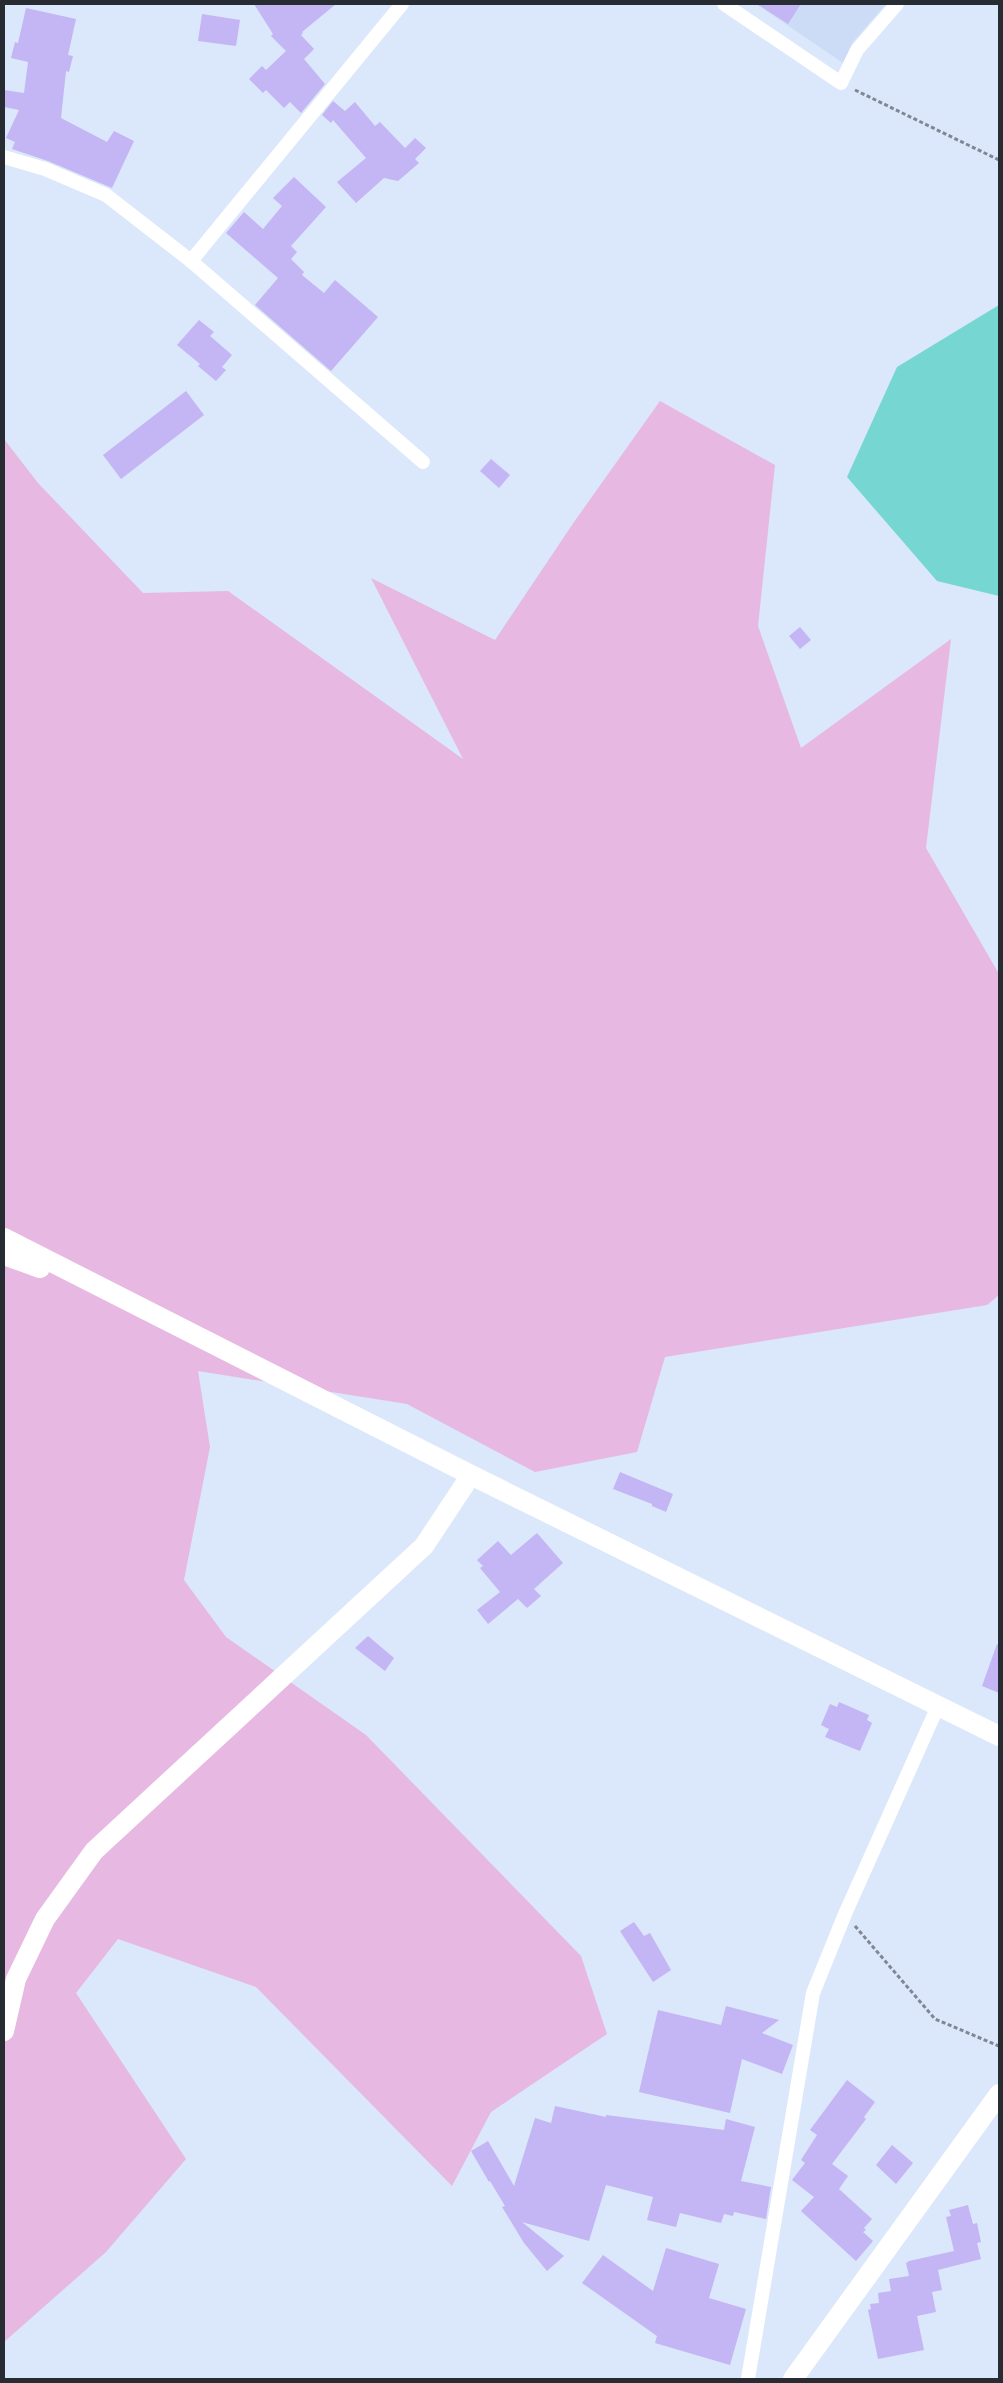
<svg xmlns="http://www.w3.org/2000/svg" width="1003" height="2383" viewBox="0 0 1003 2383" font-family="Mulish,sans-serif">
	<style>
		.built { fill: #cddcf6 }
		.green { fill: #e7b8e2 }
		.water { fill: #76d6d2 }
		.building { fill: #c4b5f5 }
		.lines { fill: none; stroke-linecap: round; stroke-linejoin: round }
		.path { stroke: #7f8794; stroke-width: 3; stroke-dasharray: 4 2.5; stroke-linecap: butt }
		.street { stroke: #fff; stroke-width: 14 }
		.secondary { stroke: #fff; stroke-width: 20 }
	</style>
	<rect width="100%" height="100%" fill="#dbe7fa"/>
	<path class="built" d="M756,4H886L852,43L846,65Z"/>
	<path class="green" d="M660,401L775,465L758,626L801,748L951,639L926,848L999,974V1295L987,1305L665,1357L637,1452L535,1472L407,1404L198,1371L210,1447L184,1580L226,1637L366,1735L581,1956L607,2034L491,2112L452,2186L256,1987L118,1939L76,1993L186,2159L106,2252L4,2342V439L38,483L143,593L228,591L463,759L371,578L495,640L574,522Z"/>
	<path class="water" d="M999,305V596L937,581L847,477L897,367Z"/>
	<g class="building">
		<path d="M254,4H336L302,32L303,33L301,35L314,49L304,59L325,84L301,113L290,102L284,108L266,90L263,93L249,79L262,66L266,70L286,51L271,36L273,34Z"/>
		<path d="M757,4H801L788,24Z"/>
		<path d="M26,8L76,19L68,55L73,56L69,72L66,71L61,118L107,142L114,131L134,141L112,188L48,161L12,149L15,142L6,138L19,110L4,107V90L24,93L28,62L11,58L15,42L18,43Z"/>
		<path d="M202,14L240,20L236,46L198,41Z"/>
		<path d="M333,101L345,111L355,102L375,126L380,122L405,148L415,138L426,148L415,159L419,163L398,181L384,178L356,203L337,182L366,158L333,120L331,123L322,115Z"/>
		<path d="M294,177L326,207L291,246L297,252L291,259L304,272L302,275L324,293L335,280L378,317L331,371L255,305L278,278L226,233L244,212L263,229L282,206L273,198Z"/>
		<path d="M199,320L214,332L210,336L232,355L222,367L226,370L216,381L198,366L200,364L177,345Z"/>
		<path d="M186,391L204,415L121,479L103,455Z"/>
		<path d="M491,459L510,475L499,488L480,471Z"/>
		<path d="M800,627L811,640L800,649L789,636Z"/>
		<path d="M620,1472L673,1494L666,1512L652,1506V1504L613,1489Z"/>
		<path d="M537,1533L563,1563L534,1589L541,1596L527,1608L518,1599L488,1624L477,1610L500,1592L480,1568L483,1566L477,1560L498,1541L511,1555Z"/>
		<path d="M368,1636L394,1658L385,1671L355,1648Z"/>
		<path d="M997,1644L999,1645V1693L982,1686Z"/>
		<path d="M839,1702L869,1715L867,1720L872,1723L860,1751L825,1737L829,1729L821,1725L830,1704L837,1707Z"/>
		<path d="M634,1922L644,1936L650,1933L671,1970L653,1982L620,1931Z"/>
		<path d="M726,2006L779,2020L762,2033L793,2045L782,2074L742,2059L730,2113L639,2092L658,2010L721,2025Z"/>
		<path d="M847,2080L875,2102L864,2117L866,2119L832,2164L848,2176L839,2189L872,2219L864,2228L866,2230L863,2232L873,2241L856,2261L801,2211L814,2197L792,2180L805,2163L801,2160L817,2135L810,2130Z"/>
		<path d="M555,2106L606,2117V2115L724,2130L726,2119L755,2127L741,2181L771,2187L766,2219L734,2212L733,2216L724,2214L721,2223L680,2213L676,2227L647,2220L653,2197L606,2185L589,2241L522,2222L564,2256L547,2271L524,2243L502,2207L505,2206L490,2181L489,2182L471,2151L488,2141L514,2186L535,2118L551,2123Z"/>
		<path d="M892,2145L913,2163L896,2184L876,2165Z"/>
		<path d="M968,2205L973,2224L977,2223L981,2242L977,2243L981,2259L938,2270L942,2290L932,2292L936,2312L917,2316L924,2350L878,2359L868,2310L871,2309L870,2304L879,2303L878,2293L891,2291L889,2279L909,2276L906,2263L909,2261L954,2251L946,2217L951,2216L949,2210Z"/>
		<path d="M666,2248L719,2264L709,2298L746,2309L730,2365L655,2343L657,2336L582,2283L603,2255L653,2291Z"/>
	</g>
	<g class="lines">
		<g class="path">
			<path d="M855,90L999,160"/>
			<path d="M855,1926L935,2019L999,2046"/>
		</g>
		<g class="street">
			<path d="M724,4L841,83L857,50L897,4"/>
			<path d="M4,157L45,169L106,195L191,261L423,462"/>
			<path d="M191,261L402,4"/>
			<path d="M748,2379L813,1993L845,1914L938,1706"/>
		</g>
		<g class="secondary">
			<path d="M4,1238L471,1475L999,1736"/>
			<path d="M4,1255L40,1268"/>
			<path d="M4,2031L16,1979L45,1919L94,1851L424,1546L471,1475"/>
			<path d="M793,2379L999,2094"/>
		</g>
	</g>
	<rect width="1003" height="2383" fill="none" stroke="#272b32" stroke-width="10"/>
</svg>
